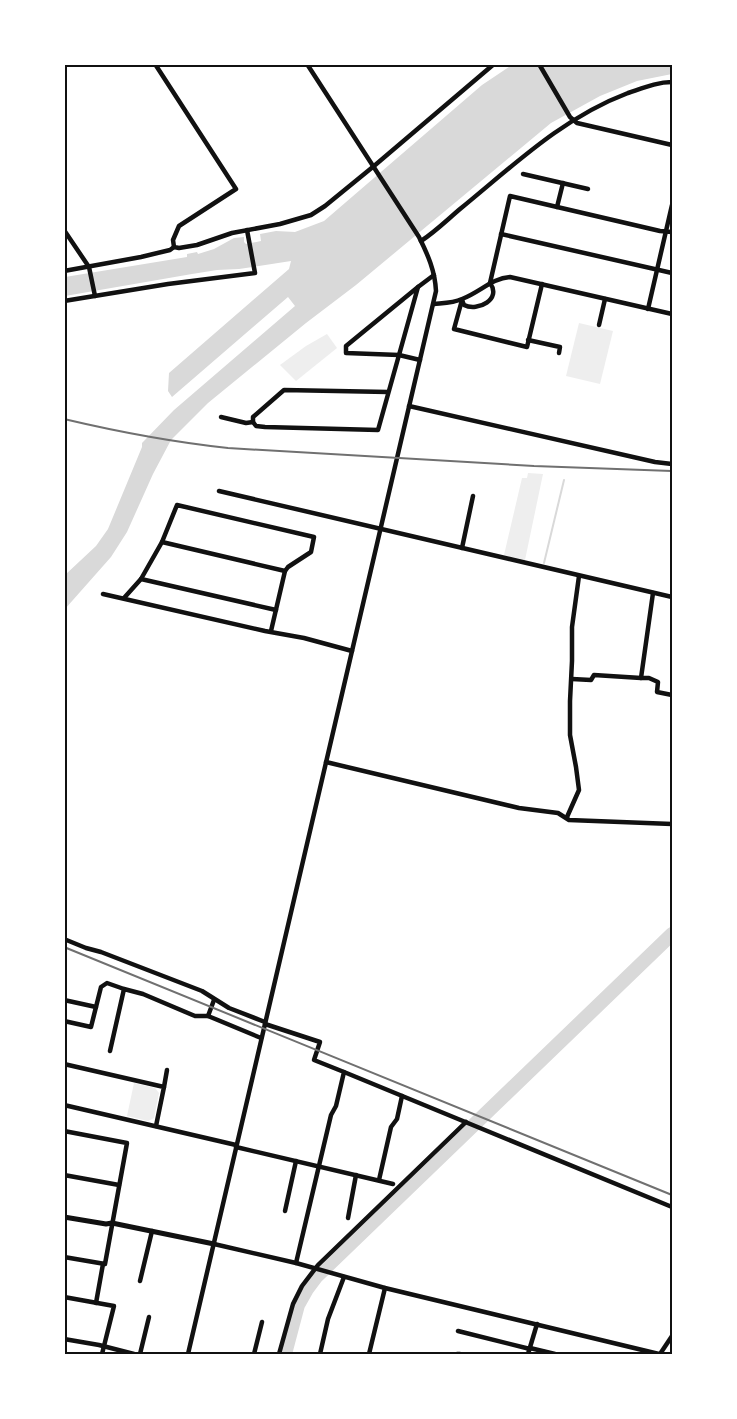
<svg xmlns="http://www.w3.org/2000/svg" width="737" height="1419" viewBox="0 0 737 1419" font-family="Barlow,sans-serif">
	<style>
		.green { fill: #eee }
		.water { fill: #d9d9d9 }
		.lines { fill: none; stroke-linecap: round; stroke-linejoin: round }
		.stream { stroke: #d9d9d9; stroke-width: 2 }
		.river { stroke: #d9d9d9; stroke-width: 14 }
		.minor { stroke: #111; stroke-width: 4.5 }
		.tertiary { stroke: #111; stroke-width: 5 }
		.rail { stroke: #707070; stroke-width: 2 }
		.neatline { fill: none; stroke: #111; stroke-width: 2 }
	</style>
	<rect width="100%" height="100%" fill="#fff"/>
	<g class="green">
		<path d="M579,323L613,331L600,384L566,376Z"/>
		<path d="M327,334L337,348L296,381L280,365L306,346Z"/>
		<path d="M528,473L543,474L525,560L504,555L522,478H527Z"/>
		<path d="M134,1083L155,1088L159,1093L154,1118L148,1121L127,1116Z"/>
	</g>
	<path class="water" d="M512,65H672V74L637,81L600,96L551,123L356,285L306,323L208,403L171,440L153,474L127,532L111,557L65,609V575L96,546L108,529L142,447V443L174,410L295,306L288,297L172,397L168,391L169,373L289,269L291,261L239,269L217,270L192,274L65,296V277L187,257V254L197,252L198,254L214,249L234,238L244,237V242L246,244L261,241L260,234L276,231L295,232L324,221L482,85Z"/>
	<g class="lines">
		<path class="stream" d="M544,563L564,480"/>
		<path class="river" d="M285,1354L298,1305L307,1289L316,1277L672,934"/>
		<g class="minor">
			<path d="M155,64L236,189L179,226L173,240L174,247L179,248L197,245L232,233L280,224L311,215L325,206L374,166L494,64"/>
			<path d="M539,64L570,117L577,123L672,145"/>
			<path d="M523,174L588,189"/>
			<path d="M557,207L563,183"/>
			<path d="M64,230L89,267L95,296"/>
			<path d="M501,234L672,273"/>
			<path d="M421,241C435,232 447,220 460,209C514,165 562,118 628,93C643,88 657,82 672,82"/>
			<path d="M64,271L141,257L170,250L174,247"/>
			<path d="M418,287L399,355L346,353V346Z"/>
			<path d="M418,287L434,275"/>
			<path d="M462,300L464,305C478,312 502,299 490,283L510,196L660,231L672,232"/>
			<path d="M462,300L454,329L527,347L542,284"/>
			<path d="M64,301L168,284L255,273L247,230"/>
			<path d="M434,304C444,303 453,303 462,299C479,293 492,278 510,277L672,314"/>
			<path d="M648,309L672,205"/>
			<path d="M599,325L605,299"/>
			<path d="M528,340L560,347L559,353"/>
			<path d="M388,392L284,390L253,417V422L256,426L265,427L378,430L399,355L420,360"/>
			<path d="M409,406L655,462L672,464"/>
			<path d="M221,417L246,423L253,422"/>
			<path d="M219,491L672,597"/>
			<path d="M162,542L285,571L271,631"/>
			<path d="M462,548L473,496"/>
			<path d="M141,579L276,610"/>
			<path d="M653,593L641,678H649L658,682L657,692L672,695"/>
			<path d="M103,594L265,631L304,638L352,651"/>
			<path d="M124,598L141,579L162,542L177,505L314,537L311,552L288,567L285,571"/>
			<path d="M572,679L591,680L594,675L641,678"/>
			<path d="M326,762L519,808L558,813L569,820L672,824"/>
			<path d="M567,817L579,790L576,767L570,735V701L572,661V627L579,576"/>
			<path d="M64,939L86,948L101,952L202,991L229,1008L265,1022"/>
			<path d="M64,1000L96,1007"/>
			<path d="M208,1016L214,1000"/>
			<path d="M64,1021L91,1027L101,987L107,983L124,989"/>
			<path d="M265,1024L320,1042L314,1060L344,1072L336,1106L331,1115L296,1263"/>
			<path d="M110,1051L124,989L143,994L195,1016H208L261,1038"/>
			<path d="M64,1064L164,1087L156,1126"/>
			<path d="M344,1072L672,1207"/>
			<path d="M164,1087L167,1070"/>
			<path d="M64,1105L236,1145"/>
			<path d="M64,1131L127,1143L105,1264L64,1257"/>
			<path d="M236,1147L393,1184"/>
			<path d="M64,1175L119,1185"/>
			<path d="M379,1180L391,1127L397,1119L402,1096"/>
			<path d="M285,1211L296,1161"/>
			<path d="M348,1218L356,1175"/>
			<path d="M214,1244L296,1263L385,1288L659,1354"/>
			<path d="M140,1281L152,1231"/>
			<path d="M64,1297L114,1306L102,1354"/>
			<path d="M96,1303L103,1264"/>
			<path d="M458,1331L530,1349"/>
			<path d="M64,1339L99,1345L134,1354"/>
			<path d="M530,1348L555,1354"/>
			<path d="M140,1354L149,1317"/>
			<path d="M188,1354L436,291C435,271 428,255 419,237L307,64"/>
			<path d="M254,1354L262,1322"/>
			<path d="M279,1354L293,1304L302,1286L318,1265L466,1122"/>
			<path d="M320,1354L328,1319L344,1277"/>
			<path d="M369,1354L385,1288"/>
			<path d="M457,1354H460"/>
			<path d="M528,1354L537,1324"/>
			<path d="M660,1354L672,1336"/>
		</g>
		<path class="tertiary" d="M64,1217L106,1224L112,1223L214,1244"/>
		<g class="rail">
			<path d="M64,419C119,432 172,442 228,448L534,466L672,471"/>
			<path d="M64,947L672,1195"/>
		</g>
	</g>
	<rect width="737" height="1419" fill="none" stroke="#ffffff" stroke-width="132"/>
	<rect x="66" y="66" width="605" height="1287" class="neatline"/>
</svg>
